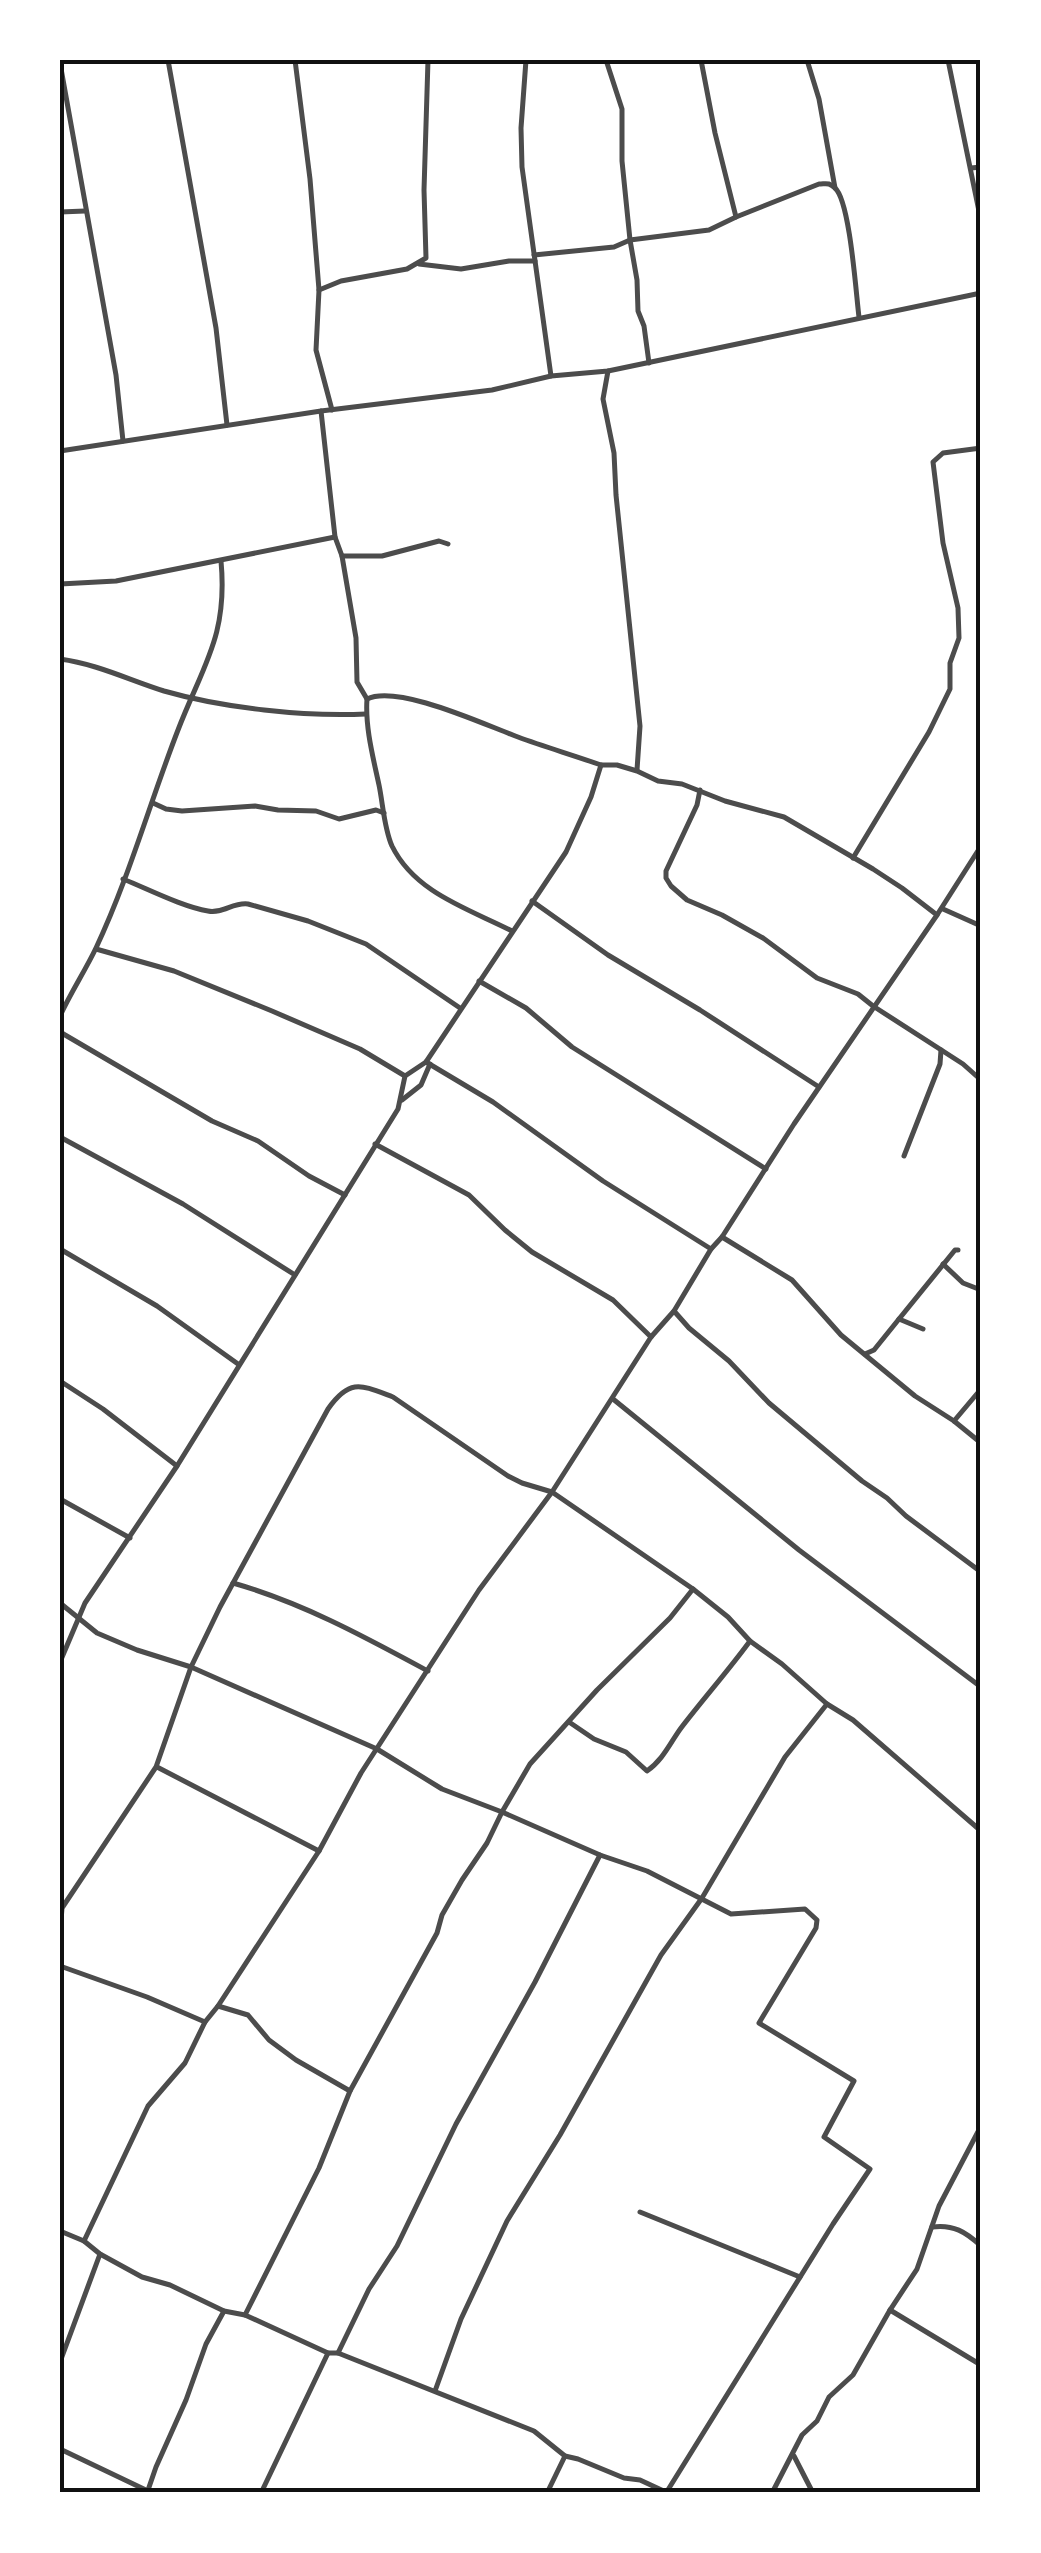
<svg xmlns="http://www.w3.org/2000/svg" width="1041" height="2553" viewBox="0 0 1041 2553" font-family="'DejaVu Sans',sans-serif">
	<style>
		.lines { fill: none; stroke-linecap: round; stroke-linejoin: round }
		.minor { stroke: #4c4c4c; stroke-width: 5 }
		.neatline { fill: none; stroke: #111; stroke-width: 4 }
	</style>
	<rect width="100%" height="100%" fill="#fff"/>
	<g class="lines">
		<g class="minor">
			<path d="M168,60L216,328L227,425"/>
			<path d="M295,60L310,179L319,290L316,350L332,410"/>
			<path d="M526,60L521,128L522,167L551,376"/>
			<path d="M606,60L622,109V161L630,240L637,280L638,311L644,326L649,363"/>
			<path d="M807,60L819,99L835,188"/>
			<path d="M948,60L981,221"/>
			<path d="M60,63L116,375L123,441"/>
			<path d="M971,168L981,167"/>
			<path d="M60,212L85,211"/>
			<path d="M736,217L819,184C826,184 829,182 835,188C850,201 856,294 859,317"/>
			<path d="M534,255L614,247L630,240L709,230L736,217L715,133L701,60"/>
			<path d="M419,264L461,269L509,261H535"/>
			<path d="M319,290L341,281L407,269L426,258L424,190L428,60"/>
			<path d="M608,371L603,399L614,453L616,495L640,726L637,770"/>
			<path d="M60,451L321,411L492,390L551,376L608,371L981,293"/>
			<path d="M342,556H382L439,541L448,544"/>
			<path d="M60,584L116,581L335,537"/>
			<path d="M60,659C97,664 129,680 164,691C223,708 305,717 366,714"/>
			<path d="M367,699C365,727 373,757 379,785C383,804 384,828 392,846C415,893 469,909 512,931"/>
			<path d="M700,790L697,805L666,871V878L671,886L687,900L722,915L763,938L817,978L858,994L873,1006L963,1064L981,1080"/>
			<path d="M153,803L166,809L182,811L255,806L278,810L316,811L339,819L376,810L384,813"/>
			<path d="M853,858L929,732L950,689V663L959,638L958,608L943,543L933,462L943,453L981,448"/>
			<path d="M123,879C148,889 183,907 208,911C223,914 233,902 248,904L308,921L366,944L460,1008"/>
			<path d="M532,901L608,955L700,1010L819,1087"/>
			<path d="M943,909L981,926"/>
			<path d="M937,915L981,846"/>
			<path d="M96,949L174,971L272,1011L360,1049L405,1076"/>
			<path d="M479,981L526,1008L572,1047L766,1169"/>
			<path d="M60,1016C71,992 85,971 96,948C129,878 150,802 178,730C203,665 228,636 221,561"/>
			<path d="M60,1032L212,1121L258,1141L309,1176L345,1195"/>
			<path d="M426,1062L493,1102L603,1181L711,1249"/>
			<path d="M402,1100L421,1085L430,1064"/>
			<path d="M60,1137L183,1204L295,1275"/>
			<path d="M375,1144L469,1195L505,1230L532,1252L613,1300L651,1337"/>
			<path d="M904,1156L940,1064L941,1050"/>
			<path d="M722,1237L792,1280L841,1335L915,1396L954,1421L981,1443"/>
			<path d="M60,1249L157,1306L238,1364"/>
			<path d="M943,1264L963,1283L981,1290"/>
			<path d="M674,1311L689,1328L729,1361L769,1403L862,1481L887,1498L906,1516L981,1572"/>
			<path d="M899,1319L955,1250H958"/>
			<path d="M865,1354L874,1350L899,1319L923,1329"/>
			<path d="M60,1381L103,1409L177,1466"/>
			<path d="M613,1399L799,1550L981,1687"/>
			<path d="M954,1421L981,1389"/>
			<path d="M60,1499L130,1538"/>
			<path d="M233,1583C303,1603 365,1637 428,1671"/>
			<path d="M60,1603L97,1633L137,1650L191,1667L377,1749L442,1789L502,1812L600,1855L647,1871L731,1914L805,1909L817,1920L816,1928L759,2023L854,2081L824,2137L870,2169L833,2224L666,2493"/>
			<path d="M60,1662L85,1603L177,1466L398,1109L405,1076L426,1062L566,852L591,797L601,765"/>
			<path d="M569,1722L594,1739L626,1752L647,1771C663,1760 670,1743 681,1728C704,1698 728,1671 750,1641"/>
			<path d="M157,1767L319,1851"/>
			<path d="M60,1933L62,1908L156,1767L191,1667L220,1607L328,1409C350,1378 361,1385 393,1397L508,1476L522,1483L552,1492L693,1589L728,1617L750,1641L782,1664L827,1704L853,1720L981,1831"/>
			<path d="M60,1966L147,1997L205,2022"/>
			<path d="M218,2006L248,2015L269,2040L296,2060L350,2091"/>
			<path d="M640,2212L800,2277"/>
			<path d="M932,2227C953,2224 966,2232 981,2246"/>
			<path d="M60,2231L84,2241L100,2254L142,2277L170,2285L224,2311L245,2315L328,2353H338L534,2431L565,2456L578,2459L624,2478L640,2480L668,2493"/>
			<path d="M84,2241L148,2106L185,2063L205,2022L218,2006L319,1851L361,1773L479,1590L552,1492L651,1337L674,1311L711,1249L722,1237L794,1124L937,915L902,888L873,869L784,817L725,801L682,784L658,781L637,771L617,765H601C573,755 545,747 518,737C485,725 398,684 367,699L357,682L356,638L342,556L335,537L321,411"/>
			<path d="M890,2310L981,2365"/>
			<path d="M245,2315L319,2168L350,2091L437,1933L442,1915L462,1880L487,1843L502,1812L530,1764L597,1690L670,1618L693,1589"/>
			<path d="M338,2353L369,2289L397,2246L456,2124L535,1982L600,1855"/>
			<path d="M60,2362L100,2254"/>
			<path d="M435,2391L461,2319L507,2221L560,2135L661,1955L702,1898L785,1757L827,1704"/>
			<path d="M60,2449L148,2491"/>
			<path d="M794,2456L813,2493"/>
			<path d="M147,2493L156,2467L186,2400L206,2344L224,2311"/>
			<path d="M261,2493L328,2353"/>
			<path d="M547,2493L565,2456"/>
			<path d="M772,2493L802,2435L817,2421L829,2397L853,2375L890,2310L917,2269L939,2206L981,2126"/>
		</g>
	</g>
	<rect width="1041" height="2553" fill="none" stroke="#ffffff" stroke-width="125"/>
	<rect x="62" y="62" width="916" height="2428" class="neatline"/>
</svg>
